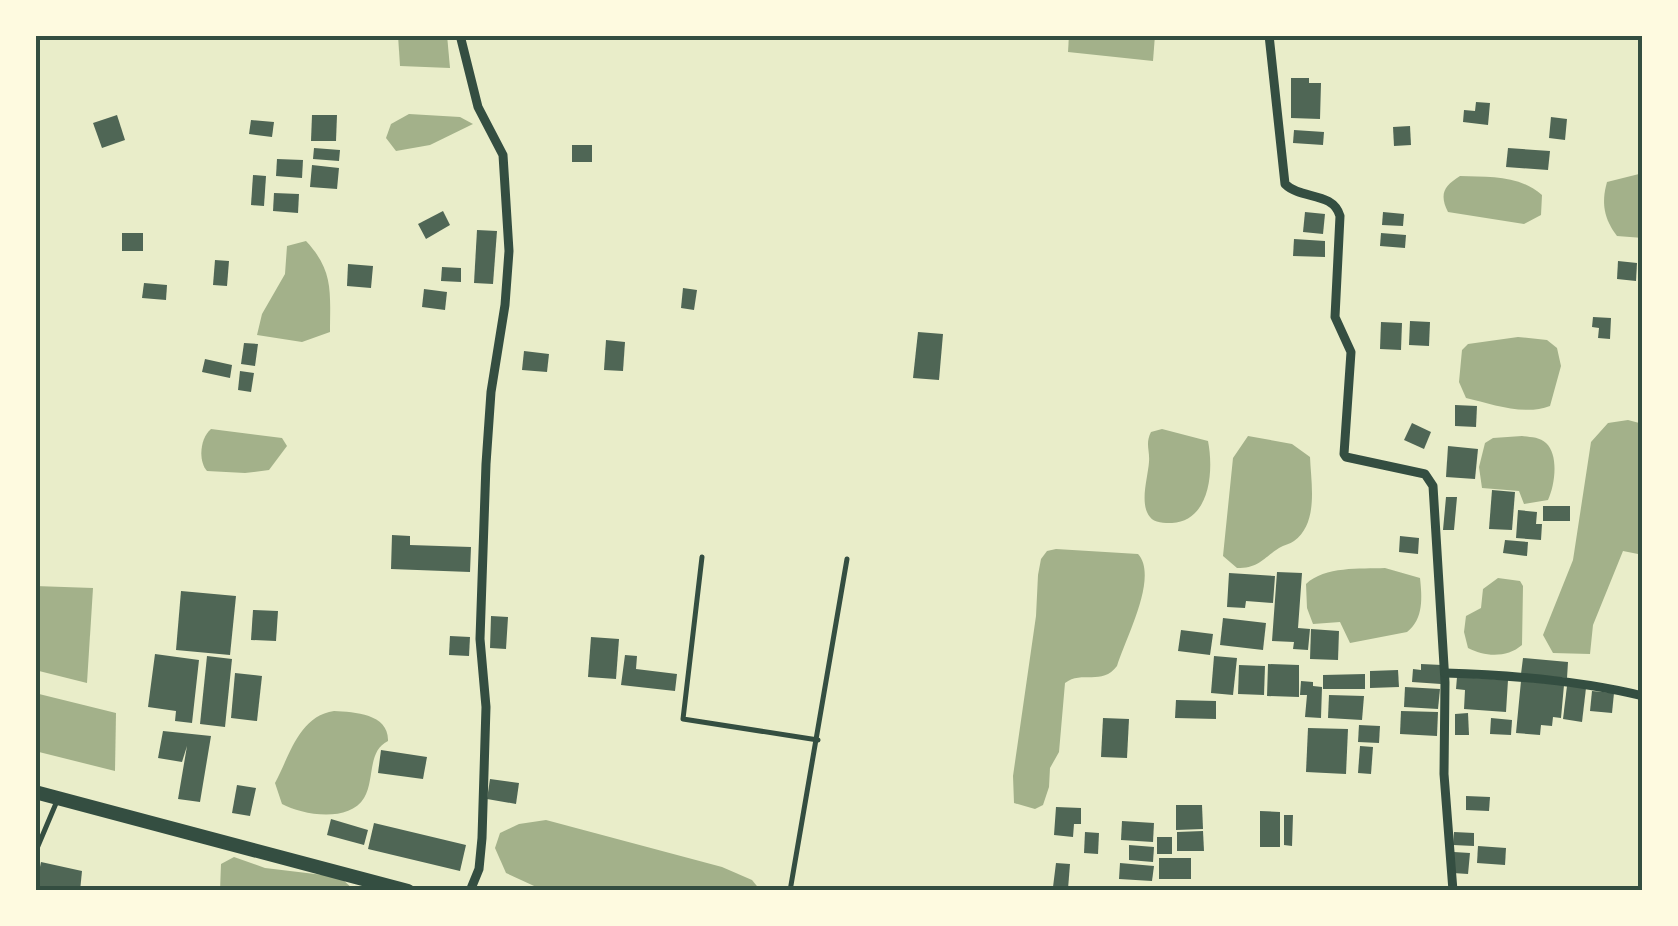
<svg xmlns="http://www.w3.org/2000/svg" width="1678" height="926" viewBox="0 0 1678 926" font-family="Montserrat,sans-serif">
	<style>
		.water { fill: #a3b18a }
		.building { fill: #4f6655 }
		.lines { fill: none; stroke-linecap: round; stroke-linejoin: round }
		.service { stroke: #344e41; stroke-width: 5 }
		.minor { stroke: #344e41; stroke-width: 9 }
		.primary { stroke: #344e41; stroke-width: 14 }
		.neatline { fill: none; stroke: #344e41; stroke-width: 4 }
	</style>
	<rect width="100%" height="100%" fill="#e9edc9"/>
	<g class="water">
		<path d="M398,35H447L450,68L400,66Z"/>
		<path d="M1069,35H1155L1153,61L1068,52Z"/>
		<path d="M409,114L460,117L473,124L430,145L396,151L386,138L391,124Z"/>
		<path d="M1643,173V238L1617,236C1604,219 1601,203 1607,182Z"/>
		<path d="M1460,176C1490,177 1519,175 1542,195L1541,215L1524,224L1448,212C1439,194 1444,186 1460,176Z"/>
		<path d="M306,241C334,271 330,292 330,332L302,342L257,335L262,314L285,274L287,246Z"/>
		<path d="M1518,337L1547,340L1557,348L1561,366L1550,406C1524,416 1492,404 1466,398L1459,382L1462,350L1468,344Z"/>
		<path d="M1628,420L1643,424V555L1623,551L1593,625L1590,654L1553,653L1543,635L1573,560L1591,442L1608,423Z"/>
		<path d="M211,429L282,438L287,446L269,470L245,473L207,471C198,461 200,438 211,429Z"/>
		<path d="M1162,429L1208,441C1214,471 1210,521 1172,523C1165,523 1154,523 1150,517C1139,504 1148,477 1149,462C1150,450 1145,444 1151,432Z"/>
		<path d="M1248,436L1292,444L1310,457C1311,483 1319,523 1294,541C1290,544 1284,545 1279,548C1262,559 1259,568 1237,568L1223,556L1233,458Z"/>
		<path d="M1522,436C1530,437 1540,437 1546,443C1559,455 1555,485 1548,500L1524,504L1519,491L1482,488L1479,467L1485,443L1493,438Z"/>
		<path d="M1056,549L1138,554C1159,577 1125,639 1117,666C1102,686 1082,670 1065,683L1059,752L1050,768L1049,787L1043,805L1035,809L1014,803L1013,776L1036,616L1038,575L1041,559L1047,551Z"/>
		<path d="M1385,568L1420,578C1422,597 1424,619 1407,632L1350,643L1340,622L1313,624L1307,608L1306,584C1325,566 1360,569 1385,568Z"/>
		<path d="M1498,578L1520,581L1523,586L1522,645C1507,658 1485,657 1468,648L1464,632L1466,616L1481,608L1483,589Z"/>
		<path d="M35,586L93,588L87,683L35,670Z"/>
		<path d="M35,693L116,713L115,771L35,751Z"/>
		<path d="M334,711C355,712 389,714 388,741C367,751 375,780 364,798C349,823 302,815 282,804L275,783C290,755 299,716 334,711Z"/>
		<path d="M546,820L722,867L752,880L761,891H545L506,873L495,848L500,833L519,824Z"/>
		<path d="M234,857L265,868L340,877L355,891H220L221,864Z"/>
	</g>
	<g class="building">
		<path d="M1291,78H1309V83H1321L1320,119L1291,118Z"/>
		<path d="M1476,102L1490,103L1488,125L1463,122L1464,110L1475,111Z"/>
		<path d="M117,115L125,140L102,148L93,123Z"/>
		<path d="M312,115H337L336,141H311Z"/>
		<path d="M1551,117L1567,119L1565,140L1549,138Z"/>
		<path d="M251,120L274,122L272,137L249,134Z"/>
		<path d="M1410,126L1411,145L1394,146L1393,127Z"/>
		<path d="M1294,130L1324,132L1323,145L1293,143Z"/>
		<rect x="572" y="145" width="20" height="17"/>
		<path d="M314,148L340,150L339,161L313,159Z"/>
		<path d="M1508,148L1550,151L1548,170L1506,167Z"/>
		<path d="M277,159L303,160L302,178L276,176Z"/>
		<path d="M312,165L339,168L337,189L310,187Z"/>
		<path d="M253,175L266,176L264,206L251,205Z"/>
		<path d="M274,193L299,194L298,213L273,211Z"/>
		<path d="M443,211L450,225L426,239L418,224Z"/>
		<path d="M1305,212L1325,214L1323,234L1303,232Z"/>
		<path d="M1383,212L1404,214L1403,226L1382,225Z"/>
		<path d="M477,230L497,231L493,284L474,283Z"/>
		<rect x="122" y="233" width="21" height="18"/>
		<path d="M1381,233L1406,235L1405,248L1380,246Z"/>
		<path d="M1294,239L1325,241V257L1293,256Z"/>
		<path d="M215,260L229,261L227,286L213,285Z"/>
		<path d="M1618,261L1637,263L1636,281L1617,279Z"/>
		<path d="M348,264L373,266L371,288L347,286Z"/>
		<path d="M442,267L461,268V282L441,281Z"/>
		<path d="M144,283L167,285L166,300L142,298Z"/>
		<path d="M683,288L697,290L694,310L681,308Z"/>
		<path d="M424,289L447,292L445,310L422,307Z"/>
		<path d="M1593,317L1611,318L1610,339L1598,338L1599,328L1592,327Z"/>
		<path d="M1410,321L1430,322L1429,346L1409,345Z"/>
		<path d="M1381,322L1402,323L1401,350L1380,349Z"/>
		<path d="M918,332L943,334L939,380L913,378Z"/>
		<path d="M606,340L625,342L623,371L604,370Z"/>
		<path d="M244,343L258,344L255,366L241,364Z"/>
		<path d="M524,351L549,354L547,372L522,370Z"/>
		<path d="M205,359L232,365L230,378L202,372Z"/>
		<path d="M240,371L254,373L251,392L238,390Z"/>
		<path d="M1455,405L1477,406L1476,427L1455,426Z"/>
		<path d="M1412,423L1431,432L1424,449L1404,440Z"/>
		<path d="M1448,446L1478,449L1475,479L1446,477Z"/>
		<path d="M1492,490L1515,492L1512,530L1489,529Z"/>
		<path d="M1446,497H1457L1454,530H1443Z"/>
		<rect x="1543" y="506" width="27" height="15"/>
		<path d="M1518,510L1537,512L1536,524H1542L1541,540L1516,538Z"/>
		<path d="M392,535L410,536V545L471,547L470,572L391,569Z"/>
		<path d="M1400,536L1419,538L1418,554L1399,552Z"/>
		<path d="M1505,540L1528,542L1527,556L1503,553Z"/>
		<path d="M1277,572L1302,573L1298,628L1310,629L1308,650L1293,649L1294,642L1272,641Z"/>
		<path d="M1229,573L1275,576L1273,603L1246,601L1245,608L1227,607Z"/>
		<path d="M181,591L236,596L230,655L176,650Z"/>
		<path d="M253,610L278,611L276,641L251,640Z"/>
		<path d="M491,616L508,617L506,649L490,648Z"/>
		<path d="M1223,618L1266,623L1263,650L1220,645Z"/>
		<path d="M1311,629L1339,631L1338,660L1310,659Z"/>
		<path d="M1181,630L1213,634L1210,655L1178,651Z"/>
		<path d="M450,636L470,637L469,656L449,655Z"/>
		<path d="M591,637L619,639L616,679L588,677Z"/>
		<path d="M155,654L199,660L192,723L175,721L176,711L148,707Z"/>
		<path d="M625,655L637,656L636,669L677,674L675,691L621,685Z"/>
		<path d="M207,656L232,659L225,727L200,724Z"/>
		<path d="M1214,656L1237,658L1233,695L1211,693Z"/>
		<path d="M1523,658L1568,662L1567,678L1521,674Z"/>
		<path d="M1268,664L1299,665V697L1267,696Z"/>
		<path d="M1421,664L1442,665L1441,684L1412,682L1413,669L1421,670Z"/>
		<path d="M1239,665L1265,666L1264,695L1238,694Z"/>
		<path d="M1398,670L1399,687L1370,688V671Z"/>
		<path d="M235,673L262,676L257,721L231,718Z"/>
		<path d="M1365,674V689H1323V675Z"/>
		<path d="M1457,677L1508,680L1506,712L1464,709L1465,690L1456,689Z"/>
		<path d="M1301,681L1313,682V686L1322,687L1321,718L1305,717L1307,695H1300Z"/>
		<path d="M1521,681L1564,685L1561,718L1553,717L1552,726L1541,725L1540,735L1516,733Z"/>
		<path d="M1567,686L1586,688L1582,722L1563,719Z"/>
		<path d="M1405,687L1440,689L1438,709L1404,707Z"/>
		<path d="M1592,691L1614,693L1612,713L1590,711Z"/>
		<path d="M1329,695L1364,696L1362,720L1328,718Z"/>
		<path d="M1176,700L1216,701V719L1175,718Z"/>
		<path d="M1401,711L1438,712L1437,736L1400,734Z"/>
		<path d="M1468,713L1469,735H1455V714Z"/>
		<path d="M1103,718L1129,719L1127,758L1101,757Z"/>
		<path d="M1491,718L1512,720L1511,735L1490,734Z"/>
		<path d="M1359,725L1380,726L1379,743L1358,742Z"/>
		<path d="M1308,728L1348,729L1346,774L1306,772Z"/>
		<path d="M163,731L211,736L200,802L178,799L187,746L182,762L158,758Z"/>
		<path d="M1360,746L1373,747L1371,774L1358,773Z"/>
		<path d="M381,750L427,757L423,779L378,773Z"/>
		<path d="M490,779L519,783L516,804L487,799Z"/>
		<path d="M237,785L256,788L250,816L232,813Z"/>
		<path d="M1466,796L1490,797L1489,811L1466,810Z"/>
		<path d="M1176,805H1202L1203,829L1176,830Z"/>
		<path d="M1056,807L1081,808V824H1074L1073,837L1054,835Z"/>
		<path d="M1260,811L1280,812V847H1260Z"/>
		<path d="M1284,815H1293L1292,846L1284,845Z"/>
		<path d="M331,819L368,830L364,845L327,835Z"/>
		<path d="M1122,821L1154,823L1153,842L1121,840Z"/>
		<path d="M374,823L466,845L460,871L368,849Z"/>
		<path d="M1203,831L1204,851H1177V832Z"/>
		<path d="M1085,832L1099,833L1098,854L1084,853Z"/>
		<path d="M1454,832L1474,833V846L1453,845Z"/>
		<rect x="1157" y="837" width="15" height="17"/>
		<path d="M1129,845L1154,847L1153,862L1129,860Z"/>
		<path d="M1478,846L1506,848L1505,865L1477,863Z"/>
		<path d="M1454,852L1470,853L1468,874L1453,873Z"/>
		<rect x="1159" y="858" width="32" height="21"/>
		<path d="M41,862L82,871L80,891H35Z"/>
		<path d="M1056,863L1070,864L1068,889L1053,887Z"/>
		<path d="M1120,863L1154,866L1152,881L1119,879Z"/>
	</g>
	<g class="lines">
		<g class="service">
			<path d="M702,557L683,719L818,740"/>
			<path d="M35,853L57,801"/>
			<path d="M790,891L847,559"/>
		</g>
		<g class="minor">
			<path d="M460,35L478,107L503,155L509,251L505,305L491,392L486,464L480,639L486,707L482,838L479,869L470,891"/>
			<path d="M1269,35L1285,184C1301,200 1333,191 1340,216L1335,317L1351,352L1344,454L1346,457L1425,474L1433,486L1445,682L1444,774L1453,891"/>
			<path d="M1445,673C1511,675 1578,680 1643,696"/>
		</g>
		<path class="primary" d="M35,792L408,891"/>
	</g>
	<rect width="1678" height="926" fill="none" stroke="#fefae0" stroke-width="75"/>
	<rect x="38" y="38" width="1602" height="850" class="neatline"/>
</svg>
